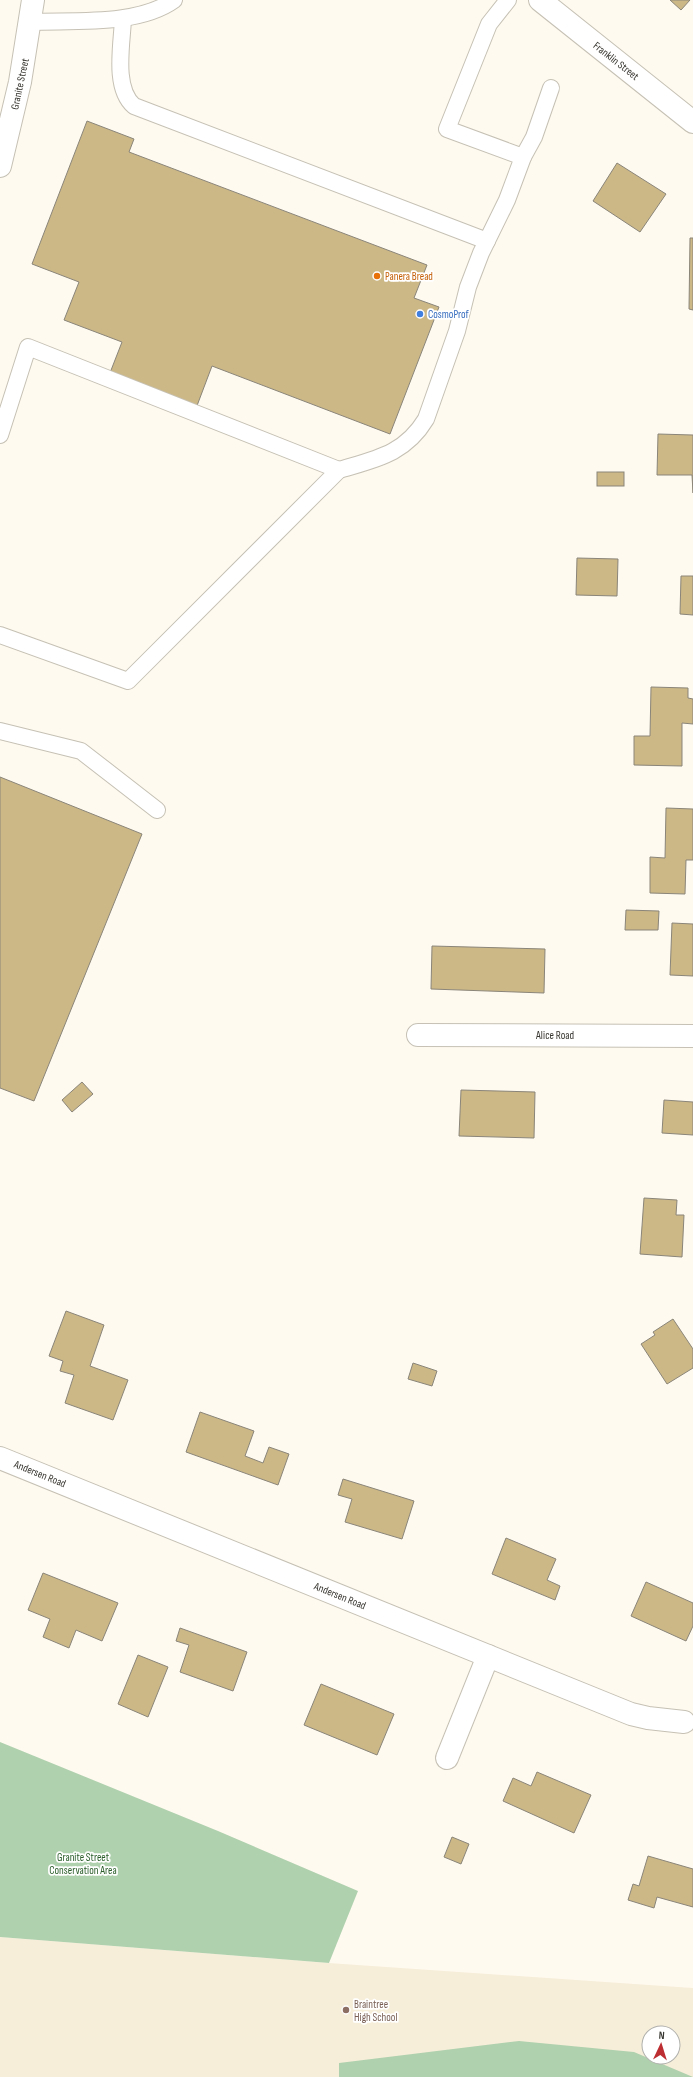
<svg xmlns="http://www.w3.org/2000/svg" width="693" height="2077" viewBox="0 0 693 2077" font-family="'Sofia Sans Condensed',sans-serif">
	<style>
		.built { fill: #f7eeda; fill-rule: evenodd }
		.green { fill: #b0d1ae }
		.building { fill: #ccb887; stroke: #8a8579 }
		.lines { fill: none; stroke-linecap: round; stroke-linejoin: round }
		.service-casing { stroke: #c6c1b4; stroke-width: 18 }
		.minor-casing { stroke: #c6c1b4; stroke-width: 24 }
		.secondary-casing { stroke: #c6c1b4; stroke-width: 24 }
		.service { stroke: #fff; stroke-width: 16 }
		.minor { stroke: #fff; stroke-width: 22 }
		.secondary { stroke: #fff; stroke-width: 22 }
		.food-dot { fill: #e8710a; stroke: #fff; stroke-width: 1.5 }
		.shop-dot { fill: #3f7fe0; stroke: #fff; stroke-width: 1.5 }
		.education-dot { fill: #8d6e63; stroke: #fff; stroke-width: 1.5 }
		.labels { text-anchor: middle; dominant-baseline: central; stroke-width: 3.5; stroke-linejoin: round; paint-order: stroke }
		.street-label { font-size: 11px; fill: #383630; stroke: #fff }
		.food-label { font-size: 11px; fill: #c56008; stroke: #fff; text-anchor: start }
		.shop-label { font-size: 11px; fill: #366cbe; stroke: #fff; text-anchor: start }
		.park-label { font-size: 11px; fill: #2a5d2a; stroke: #fff }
		.education-label { font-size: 11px; fill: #785e54; stroke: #fff; text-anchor: start }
	</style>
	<rect width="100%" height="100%" fill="#fffaf0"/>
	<path class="built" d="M0,1937L329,1963L693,1988V2077H0ZM649,2033H673V2057H649Z"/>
	<g class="green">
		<path d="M0,1742L218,1831L358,1891L329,1963L0,1937Z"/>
		<path d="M519,2041L634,2052L693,2077H339V2063Z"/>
	</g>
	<g class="building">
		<path d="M670,0H690L681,10Z"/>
		<path d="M87,121L134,139L129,152L427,265L414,298L439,307L390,434L212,366L195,411L108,378L122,342L64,320L79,282L32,264Z"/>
		<path d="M617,163L666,194L640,232L593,201Z"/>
		<path d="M690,238H693V310L689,309Z"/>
		<path d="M658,434L693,435V493L692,475H657Z"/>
		<rect x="597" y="472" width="27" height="14"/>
		<path d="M577,558L618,559L617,596L576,595Z"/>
		<path d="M681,576H693V615L680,614Z"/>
		<path d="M651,687L688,688V698L693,699V724L682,723V766L634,765V736H650Z"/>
		<path d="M0,777L142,834L34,1101L0,1088Z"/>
		<path d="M666,808L693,809V860H686L685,894L650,893V857L665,858Z"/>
		<path d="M626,910L659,911L658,930H625Z"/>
		<path d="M672,923L693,924V976L670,975Z"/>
		<path d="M432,946L545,949L544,993L431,989Z"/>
		<path d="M82,1082L93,1094L72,1112L62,1100Z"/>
		<path d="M461,1090L535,1092L534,1138L459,1136Z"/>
		<path d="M664,1100L693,1102V1135L662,1133Z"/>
		<path d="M644,1198L677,1200L676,1215H684L682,1257L640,1254Z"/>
		<path d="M66,1311L104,1325L90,1366L128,1380L113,1420L65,1403L74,1375L60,1371L63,1361L49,1356Z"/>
		<path d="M673,1319L693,1349V1368L667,1384L641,1344L655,1335L653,1332Z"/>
		<path d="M413,1363L437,1371L432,1386L408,1379Z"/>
		<path d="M200,1412L254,1431L245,1456L263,1463L269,1447L289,1454L278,1485L186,1452Z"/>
		<path d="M343,1479L414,1501L402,1539L345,1522L352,1499L338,1495Z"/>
		<path d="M506,1538L556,1559L547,1580L560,1586L555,1600L492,1574Z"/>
		<path d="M43,1573L118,1603L102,1641L76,1630L69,1648L43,1637L50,1619L28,1610Z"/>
		<path d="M646,1582L693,1603V1626L686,1641L631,1616Z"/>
		<path d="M180,1628L247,1652L233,1691L180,1672L189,1645L176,1641Z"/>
		<path d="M138,1655L168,1667L148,1717L118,1704Z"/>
		<path d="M321,1684L394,1714L377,1755L304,1725Z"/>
		<path d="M537,1772L591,1795L574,1833L503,1801L513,1778L531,1786Z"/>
		<path d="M452,1837L469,1844L461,1864L444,1857Z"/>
		<path d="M648,1856L693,1869V1907L657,1897L654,1908L628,1900L633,1884L639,1886Z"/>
	</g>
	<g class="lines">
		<g class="service-casing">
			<g id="service">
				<path d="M123,19C122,44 113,88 134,106L487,241"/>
				<path d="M30,22C74,20 138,26 174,0"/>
				<path d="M523,157L534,137L551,88"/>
				<path d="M0,435L28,347L339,470L128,681L0,635"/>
				<path d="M339,470C376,459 405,454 426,419L457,331L468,287L481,253L507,200L523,157L447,129L489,24L508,0"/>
				<path d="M0,731L81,751L157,810"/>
			</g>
		</g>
		<g class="minor-casing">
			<g id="minor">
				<path d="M418,1035L693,1036"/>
				<path d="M0,1458L631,1714L648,1718L684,1722"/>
				<path d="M447,1758L488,1656"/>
			</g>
		</g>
		<g class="secondary-casing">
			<g id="secondary">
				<path d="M540,0L693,122"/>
				<path d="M0,166L20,82L33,0"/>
			</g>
		</g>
		<use href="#service" class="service"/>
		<use href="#minor" class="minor"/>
		<use href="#secondary" class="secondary"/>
	</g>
	<circle class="food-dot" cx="377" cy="276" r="4"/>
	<circle class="shop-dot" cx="420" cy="314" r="4"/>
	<circle class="education-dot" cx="346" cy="2010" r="4"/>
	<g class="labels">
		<g class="street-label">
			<text transform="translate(616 61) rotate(38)">Franklin Street</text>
			<text transform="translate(20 84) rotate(-78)">Granite Street</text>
			<text x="555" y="1035">Alice Road</text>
			<text transform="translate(40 1474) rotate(22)">Andersen Road</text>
			<text transform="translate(340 1596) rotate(22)">Andersen Road</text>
		</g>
		<g class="food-label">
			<text x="385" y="276">Panera Bread</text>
		</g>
		<g class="shop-label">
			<text x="428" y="314">CosmoProf</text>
		</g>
		<g class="park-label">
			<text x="83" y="1857">Granite Street<tspan x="83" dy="13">Conservation Area</tspan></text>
		</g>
		<g class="education-label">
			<text x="354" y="2004">Braintree<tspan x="354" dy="13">High School</tspan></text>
		</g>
	</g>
	<g transform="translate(661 2045) rotate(4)"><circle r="19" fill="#ffffff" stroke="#afafac"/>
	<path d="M0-3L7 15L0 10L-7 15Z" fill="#bd2e33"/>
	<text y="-6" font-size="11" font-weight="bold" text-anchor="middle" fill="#383630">N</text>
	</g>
</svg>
